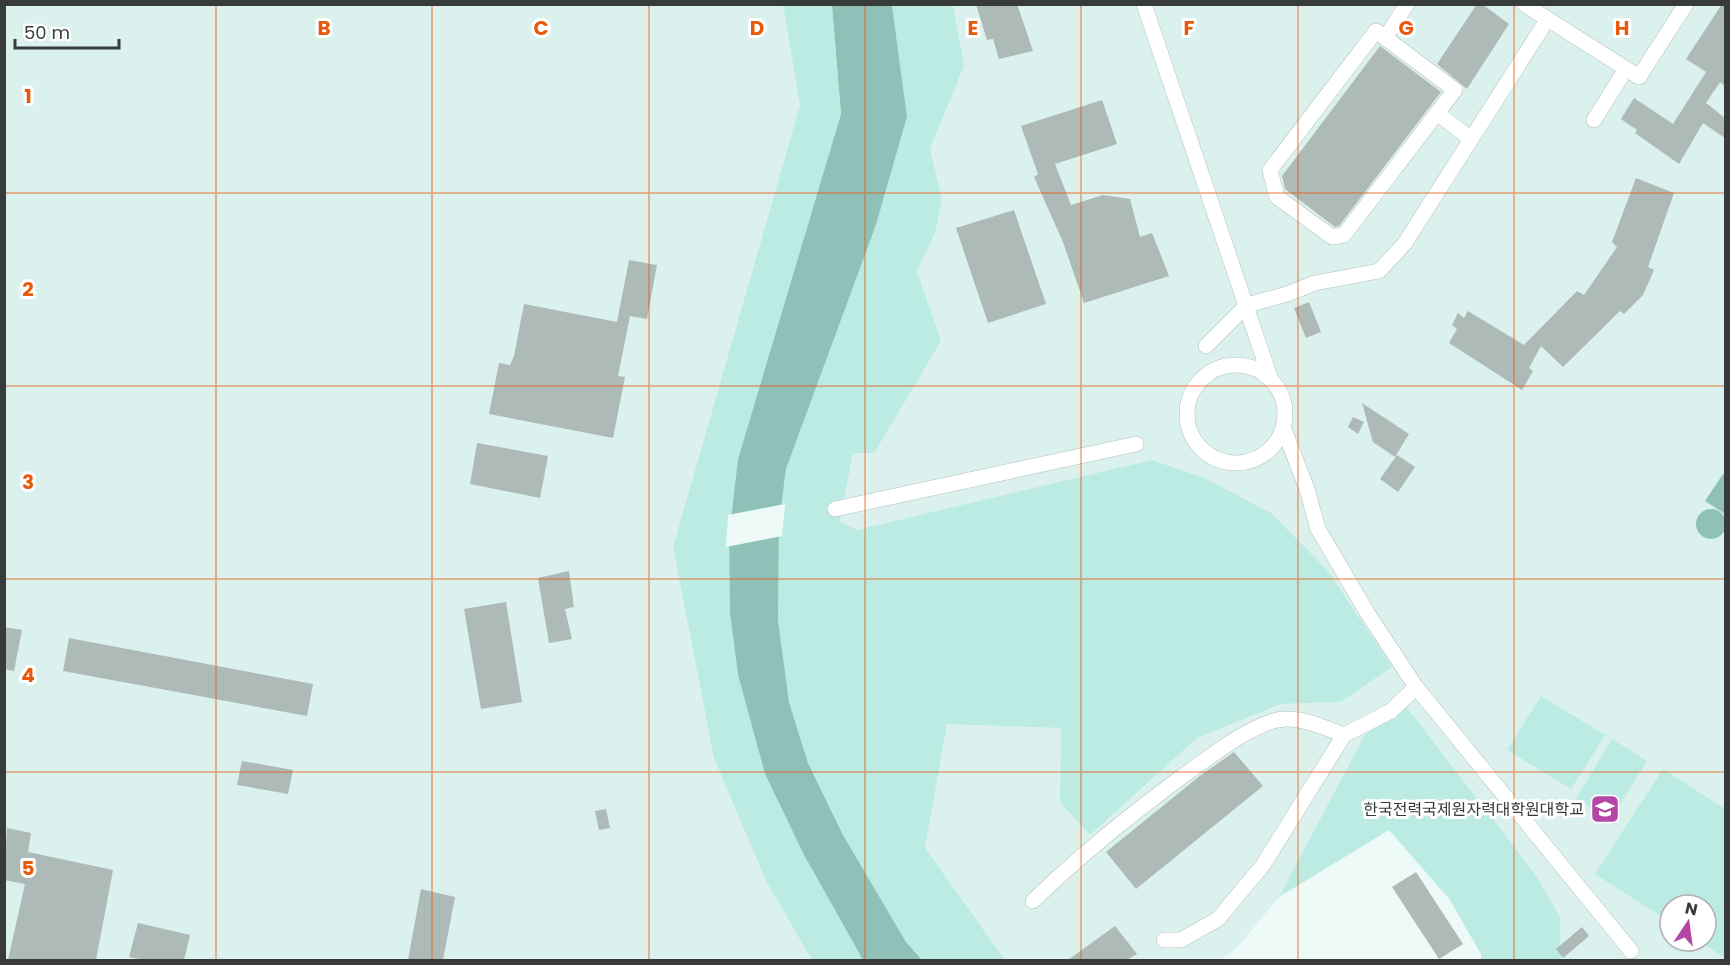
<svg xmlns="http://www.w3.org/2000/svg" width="1730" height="965" viewBox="0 0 1730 965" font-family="Poppins,'Noto Sans KR',sans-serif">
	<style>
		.built { fill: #dbf1ed; fill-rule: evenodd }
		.green { fill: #bbebe3 }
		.water { fill: #8fc1b8 }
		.pier { fill: #edfaf8 }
		.building { fill: #adbab7 }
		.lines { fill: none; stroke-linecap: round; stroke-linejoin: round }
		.street-casing { stroke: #b3c0bd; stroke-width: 16 }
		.street { stroke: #fff; stroke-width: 15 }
		.grid { fill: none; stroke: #e8590c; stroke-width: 1.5; stroke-opacity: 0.55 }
		.labels { text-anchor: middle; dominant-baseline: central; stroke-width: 6; stroke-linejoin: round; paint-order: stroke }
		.poi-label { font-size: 16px; fill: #373c3b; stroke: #fff; text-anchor: end }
		.grid-label { font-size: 20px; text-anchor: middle; font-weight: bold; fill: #e8590c; stroke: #fff; stroke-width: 6; stroke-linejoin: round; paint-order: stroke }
	</style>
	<rect width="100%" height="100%" fill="#edfaf8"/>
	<g class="built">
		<path d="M5,5H783L800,105L673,547L714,758L767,883L812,960H5Z"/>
		<path d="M953,5H1725V960H1561L1560,917L1535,874L1402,701L1364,736L1279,897L1235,950L1219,960H1005L925,848L947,723L1061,728L1060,802L1090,835L1197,738L1281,704L1341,702L1392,667L857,530L840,521L853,453L941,341L917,271L935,233L942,199L930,149L964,66ZM1670,905H1706V941H1670Z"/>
	</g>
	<g class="green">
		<path d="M783,5H832L841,114L738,459L729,536L730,613L738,675L765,774L804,855L863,960H812L767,883L714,758L673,547L800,105Z"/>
		<path d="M892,5H953L964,66L930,149L942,199L935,233L917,271L941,341L874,453H853L840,521L857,530L1152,460L1204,478L1271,513L1328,571L1392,667L1341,702L1281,704L1197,738L1090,835L1060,802L1061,728L947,724L925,848L1005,960H922L906,942L843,835L808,763L789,702L778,620L779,524L786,469L876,225L907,117Z"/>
		<path d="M1541,696L1605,735L1571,789L1507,750Z"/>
		<path d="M1402,701L1535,874L1560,917L1561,960H1481V954L1450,900L1389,830L1279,897L1364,736Z"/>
		<path d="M1612,739L1647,761L1610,820L1576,799Z"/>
		<path d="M1663,769L1725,809V958L1699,941H1706V905H1670V922L1595,874Z"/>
	</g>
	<g class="water">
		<path d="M832,5H892L907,117L876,225L786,469L779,524L778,620L789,702L808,763L843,835L906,942L922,960H863L804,855L765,774L738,675L730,613L729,536L738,459L841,114Z"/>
		<path d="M1723,474L1725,475V514L1705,501Z"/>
		<circle cx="1711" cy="524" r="15"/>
	</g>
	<path class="pier" d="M785,504L782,536L726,547L728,515Z"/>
	<g class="building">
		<path d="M976,4H1017L1033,51L999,59L993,39L987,40Z"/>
		<path d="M1477,4H1482L1509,24L1467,89L1437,64Z"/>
		<path d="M1722,4H1725V86L1720,82L1706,103L1725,118V138L1703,123L1679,164L1635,133L1637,130L1621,119L1634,98L1673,124L1706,72L1686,59Z"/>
		<path d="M1380,46L1441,92L1339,226L1335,227L1285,189L1282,176Z"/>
		<path d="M1102,100L1117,144L1055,164L1071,205L1103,195L1130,199L1140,237L1152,233L1169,276L1084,303L1063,242L1034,177L1038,174L1021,126Z"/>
		<path d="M1636,178L1674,193L1648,267L1654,270L1643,295L1624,314L1620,311L1563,367L1541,346L1529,368L1533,371L1522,390L1449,343L1457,329L1452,325L1458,313L1464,318L1468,311L1524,345L1577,291L1584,295L1617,247L1612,242Z"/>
		<path d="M1014,210L1046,304L988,323L956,228Z"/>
		<path d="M629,260L657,265L647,319L630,316L618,376L625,377L613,438L489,414L499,363L510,365L514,356L524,304L617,322Z"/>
		<path d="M1309,302L1321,332L1306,338L1294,308Z"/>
		<path d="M1362,403L1409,434L1395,457L1373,442Z"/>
		<path d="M1353,417L1364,422L1358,434L1348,427Z"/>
		<path d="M477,443L548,456L540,498L470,484Z"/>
		<path d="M1397,455L1415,467L1398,492L1380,479Z"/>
		<path d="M569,571L574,607L565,609L572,639L549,643L538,578Z"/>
		<path d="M506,602L522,702L481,709L464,609Z"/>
		<path d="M4,627L22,630L14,671L4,669Z"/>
		<path d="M69,638L313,684L307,716L63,671Z"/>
		<path d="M1234,752L1263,786L1136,889L1106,852L1201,775Z"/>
		<path d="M242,761L293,770L288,794L237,785Z"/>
		<path d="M606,809L610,828L599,830L595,811Z"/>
		<path d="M7,828L31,833L28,852L113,870L96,960H8L25,884L4,880Z"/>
		<path d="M1416,872L1463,944L1439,959L1392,887Z"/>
		<path d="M421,889L455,897L443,960H408Z"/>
		<path d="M138,923L190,935L184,960H144L129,957Z"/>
		<path d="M1115,926L1137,954L1127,960H1068Z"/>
		<path d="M1582,927L1589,936L1563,958L1556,949Z"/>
	</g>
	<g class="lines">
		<g class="street-casing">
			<g id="street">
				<path d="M1144,4L1271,380"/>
				<path d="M1524,4L1639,77L1686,4"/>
				<path d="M1385,38L1407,4"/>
				<path d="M1437,113L1455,90L1376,31L1270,170L1277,197L1332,237L1344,235L1437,113L1471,139"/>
				<path d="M1594,120L1626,69"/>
				<path d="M1206,346L1247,305L1287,294L1315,283L1379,271L1405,243L1547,20"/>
				<circle cx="1236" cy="414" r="49"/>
				<path d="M1283,427L1307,489L1318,529L1368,614L1416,687L1631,951"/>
				<path d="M835,509L1136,444"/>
				<path d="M1033,901C1082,853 1135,811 1191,770C1217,752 1243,731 1273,721C1295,714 1324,727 1344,735"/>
				<path d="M1164,940H1181L1218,919L1263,865L1344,735L1391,711L1416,687"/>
			</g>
		</g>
		<use href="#street" class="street"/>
	</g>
	<path class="grid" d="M216,4V960M432,4V960M649,4V960M865,4V960M1081,4V960M1298,4V960M1514,4V960M4,193H1726M4,386H1726M4,579H1726M4,772H1726"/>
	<defs>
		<g id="university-square" transform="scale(1.5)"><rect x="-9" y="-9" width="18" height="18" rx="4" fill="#b447a5" stroke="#fff"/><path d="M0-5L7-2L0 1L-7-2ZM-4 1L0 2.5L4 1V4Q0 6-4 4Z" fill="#fff"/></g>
	</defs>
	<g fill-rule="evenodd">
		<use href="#university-square" x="1605" y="809"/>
	</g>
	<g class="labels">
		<g class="poi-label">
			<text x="1584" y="809">한국전력국제원자력대학원대학교</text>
		</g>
	</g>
	<g class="grid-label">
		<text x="324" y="35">B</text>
		<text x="541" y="35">C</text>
		<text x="757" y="35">D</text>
		<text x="973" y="35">E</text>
		<text x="1189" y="35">F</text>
		<text x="1406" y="35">G</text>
		<text x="1622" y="35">H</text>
		<text x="28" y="103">1</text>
		<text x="28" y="296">2</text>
		<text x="28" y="489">3</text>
		<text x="28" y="682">4</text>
		<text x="28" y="875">5</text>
	</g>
	<rect width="1730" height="965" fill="none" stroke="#373c3b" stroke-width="12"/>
	<g transform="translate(1688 923) rotate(13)"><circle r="28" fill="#ffffff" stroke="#afb1b1" stroke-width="1.5"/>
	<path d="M0-4.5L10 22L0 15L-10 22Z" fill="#b447a5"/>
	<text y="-9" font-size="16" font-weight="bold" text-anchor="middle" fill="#373c3b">N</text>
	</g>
	<path d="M15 39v9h104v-9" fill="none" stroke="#373c3b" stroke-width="3"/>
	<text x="24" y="39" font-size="18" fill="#373c3b" stroke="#ffffff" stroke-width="4.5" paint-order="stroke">50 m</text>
</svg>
